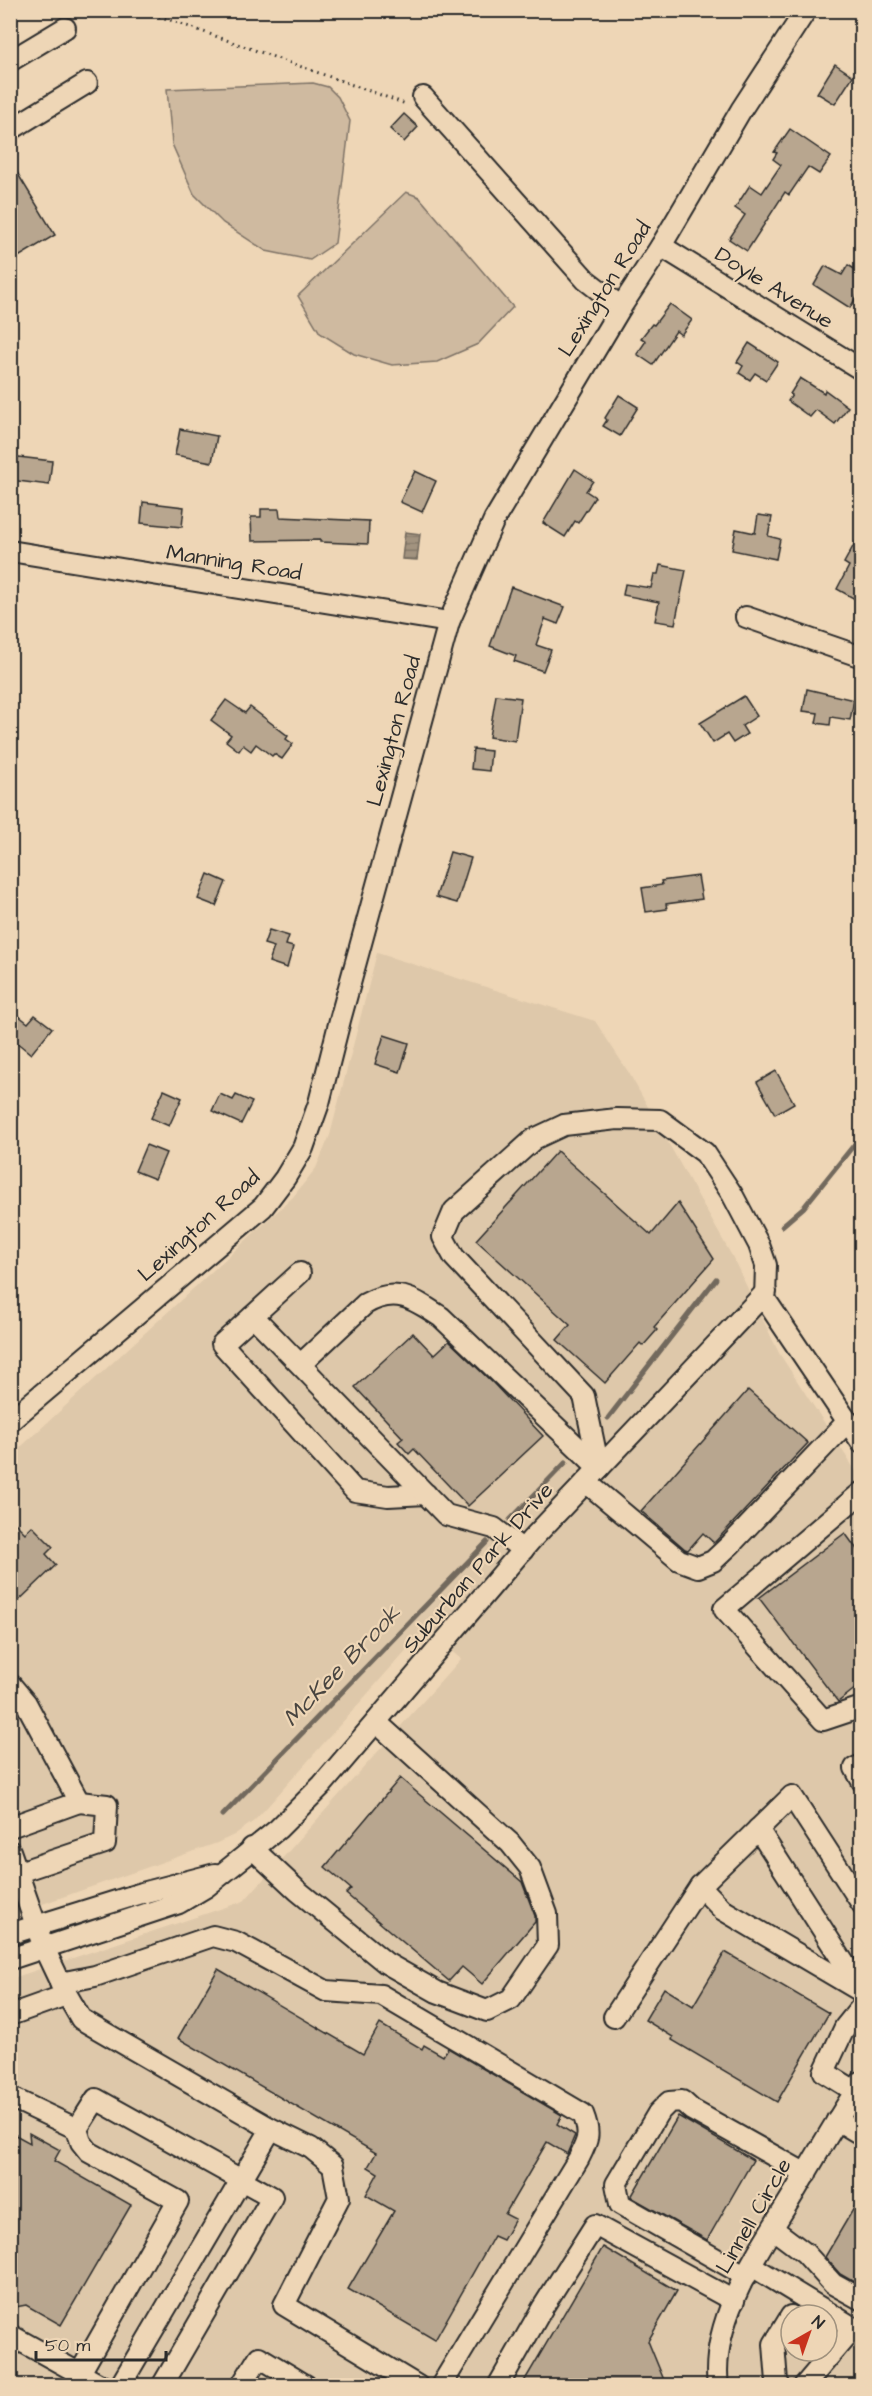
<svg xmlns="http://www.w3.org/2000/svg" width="872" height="2396" viewBox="0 0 872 2396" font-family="'Architects Daughter',sans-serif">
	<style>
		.built { fill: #dec8aa; fill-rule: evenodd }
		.green { fill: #cfbaa0; stroke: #7d7266; stroke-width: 1.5 }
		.water { fill: url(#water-rules); stroke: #72695d; stroke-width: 1.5 }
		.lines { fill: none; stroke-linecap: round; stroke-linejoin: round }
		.stream { stroke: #72695d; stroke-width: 5 }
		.building { fill: #b8a68f; stroke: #2b2b2b; stroke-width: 1.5 }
		.minor-casing { stroke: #2b2b2b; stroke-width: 24 }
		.path { stroke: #2b2b2b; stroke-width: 3; stroke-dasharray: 1.5 4.5; stroke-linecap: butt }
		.minor { stroke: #eed6b6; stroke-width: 20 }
		.labels { text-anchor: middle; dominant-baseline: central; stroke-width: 4.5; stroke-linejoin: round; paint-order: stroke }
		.street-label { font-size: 22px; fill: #2b2b2b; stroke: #eed6b6 }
		.water-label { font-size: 24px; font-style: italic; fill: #494540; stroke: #eed6b6 }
	</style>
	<defs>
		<pattern id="water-rules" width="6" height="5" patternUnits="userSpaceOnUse" patternTransform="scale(1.5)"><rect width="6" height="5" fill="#a2937f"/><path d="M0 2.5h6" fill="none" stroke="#847868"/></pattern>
	</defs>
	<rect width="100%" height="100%" fill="#eed6b6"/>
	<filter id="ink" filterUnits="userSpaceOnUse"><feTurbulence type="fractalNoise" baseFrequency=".0167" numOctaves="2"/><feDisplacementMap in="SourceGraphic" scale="12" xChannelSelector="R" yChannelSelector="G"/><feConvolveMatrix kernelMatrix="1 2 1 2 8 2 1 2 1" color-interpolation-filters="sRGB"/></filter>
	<g filter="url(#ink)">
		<path class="built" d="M377,953L595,1021L629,1073L733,1258L779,1353L861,1479V2385H11L10,1979L244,1901L461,1659L425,1629L268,1806L254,1821L234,1835L217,1843L11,1915V1456L293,1197L316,1168L330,1135ZM791,2315H827V2351H791Z"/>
		<g class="green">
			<path d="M313,83L328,87L338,97L350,121L335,243L310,260L266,251L223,223L194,194L172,144L167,89Z"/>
			<path d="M406,192L419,197L513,307L478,344L437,362L392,365L354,354L320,333L298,296Z"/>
		</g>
		<path class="water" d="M405,532L420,534L417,560L402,559Z"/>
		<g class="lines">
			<g class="stream">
				<path d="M782,1226L804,1207L862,1135"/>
				<path d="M608,1418L716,1279"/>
				<path d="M510,1520L566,1462"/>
				<path d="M223,1815L487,1542"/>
			</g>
		</g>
		<g class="building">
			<path d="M835,64L853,76L835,104L817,93Z"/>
			<path d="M404,114L418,127L404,142L390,129Z"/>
			<path d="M790,129L831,157L819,174L808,167L789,195L785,192L747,251L729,239L745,215L735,208L750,185L762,193L781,165L773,159L777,153L774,152Z"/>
			<path d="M10,161L55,235L10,262Z"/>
			<path d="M848,265L861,273V289L850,308L814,285L825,266L842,275Z"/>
			<path d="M670,304L692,320L681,335L676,331L653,365L637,354L646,341L641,338L652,324L654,325Z"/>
			<path d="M749,343L778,362L766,380L755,373L750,380L739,373L743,366L737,362Z"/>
			<path d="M800,378L824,393L825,390L848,407L835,424L816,410L810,417L788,401L792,395L790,394Z"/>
			<path d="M619,395L638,407L620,436L603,426L607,420L605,418Z"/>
			<path d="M180,429L217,436L212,462L175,455Z"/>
			<path d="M10,456L52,461L49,485L10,480Z"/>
			<path d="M575,469L593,481L586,491L595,497L578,523L575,521L565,537L543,523Z"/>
			<path d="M415,471L436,481L422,512L400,502Z"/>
			<path d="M143,502L184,507L182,527L141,523Z"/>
			<path d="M261,509H279L280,517L369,521L368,544L320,542V540L252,541L251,517H261Z"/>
			<path d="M758,515L772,517L768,536L780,539L776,559L732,550L736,529L755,533Z"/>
			<path d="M861,532V587L855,599L837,589L849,566L844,563Z"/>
			<path d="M660,565L686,570L675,624L655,621L659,602L623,595L625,584L651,588L654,574H658Z"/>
			<path d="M511,587L565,607L558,624L545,619L536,645L551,650L543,671L514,661L516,656L490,646Z"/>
			<path d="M807,689L854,700L850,720L831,717L830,725L816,723L818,713L803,711Z"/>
			<path d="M496,695L521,698L515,741L489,737Z"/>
			<path d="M744,696L757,716L742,726L747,734L733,743L727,734L713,743L700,723Z"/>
			<path d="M226,700L245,713L250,707L288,736L286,739L293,744L282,759L274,754L272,756L256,744L251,751L243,745L239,751L226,741L231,735L211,720Z"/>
			<path d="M473,749L491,751L489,771L471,769Z"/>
			<path d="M450,852L471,858L457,903L436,897Z"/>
			<path d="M208,874L226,882L216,906L198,899Z"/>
			<path d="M698,876L702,899L666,904L667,909L646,912L642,888L662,885L661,881Z"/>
			<path d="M269,930L289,936L286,945L293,947L287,968L269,962L274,947L264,944Z"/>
			<path d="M10,1009L28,1023L35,1015L52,1028L31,1054L10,1037Z"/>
			<path d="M384,1035L409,1043L400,1072L375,1064Z"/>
			<path d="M776,1071L794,1103L775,1114L757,1082Z"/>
			<path d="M164,1090L182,1098L169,1126L151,1118Z"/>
			<path d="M220,1094L233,1100L236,1095L252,1102L241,1124L212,1111Z"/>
			<path d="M146,1145L166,1153L155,1179L135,1171Z"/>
			<path d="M557,1151L651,1235L678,1203L714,1259L654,1327L657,1330L643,1346L640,1343L605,1383L557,1340L570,1325L476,1240Z"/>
			<path d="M413,1333L434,1355L449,1341L493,1383L543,1436L468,1506L414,1449L409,1454L398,1442L403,1438L355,1387Z"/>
			<path d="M748,1390L808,1443L714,1543L703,1533L688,1550L685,1549L641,1511Z"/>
			<path d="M10,1518L25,1533L32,1526L53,1547L46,1554L56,1565L10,1609V1579L18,1572L10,1564Z"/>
			<path d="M845,1533L861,1555V1684L838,1702L759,1598Z"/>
			<path d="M400,1778L522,1882L535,1916V1922L482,1984L462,1967L449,1981L346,1894L351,1889L325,1867Z"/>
			<path d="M725,1952L829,2013L777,2102L672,2040L673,2037L645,2020L664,1988L693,2006Z"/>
			<path d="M218,1969L363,2054L380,2024L422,2049L424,2045L443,2056L448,2048L562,2115L557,2124L575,2135L567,2154L547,2142L505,2214L515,2219L503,2240L494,2236L435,2340L348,2289L394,2211L366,2195L378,2173L368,2167L376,2153L178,2038Z"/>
			<path d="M678,2116L753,2160L707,2240L631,2197Z"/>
			<path d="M10,2132L30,2143L29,2133L60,2150L54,2161L131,2205L61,2325L26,2305L10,2308Z"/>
			<path d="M861,2196V2286L840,2274L825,2257Z"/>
			<path d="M603,2247L677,2291L648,2341L666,2385H522Z"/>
		</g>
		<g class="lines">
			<g class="minor-casing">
				<g id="minor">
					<path d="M10,61L65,28"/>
					<path d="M423,97L586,280L621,307"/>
					<path d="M10,130L87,83"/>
					<path d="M661,246L862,370"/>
					<path d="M10,551L449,622"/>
					<path d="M746,617L862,657"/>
					<path d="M300,1273L222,1344L355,1491L388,1496L426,1494"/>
					<path d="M253,1316L446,1515L494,1528L523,1550"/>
					<path d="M301,1364L365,1304C396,1286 414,1299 441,1317L599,1468"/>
					<path d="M10,1421L263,1207L285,1178L303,1148L319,1103L340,1020L449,622L494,520L621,307L661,246L741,110L806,10"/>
					<path d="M599,1468L584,1396L454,1257L443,1237L454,1211L534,1139L564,1125L617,1119L660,1120L705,1153L732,1194L759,1245L766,1265L765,1299L862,1443"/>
					<path d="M586,1482L679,1560L698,1567L713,1561L731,1544L848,1421"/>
					<path d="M862,1492L724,1609L823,1720L862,1707"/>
					<path d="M10,1684L26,1703L79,1802L10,1827"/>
					<path d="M862,1765L855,1768L862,1781"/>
					<path d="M758,1829L860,1988"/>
					<path d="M252,1848L298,1891L386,1963L437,1992L487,2011L511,1999L548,1945L547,1914L530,1868L510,1843L376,1722"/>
					<path d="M10,1851L44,1948L63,1988L81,2019L268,2127L267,2136L120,2386"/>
					<path d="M10,1875L105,1843L107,1805L79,1802"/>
					<path d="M862,1904L792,1796L700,1886L723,1910L862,1992"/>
					<path d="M10,1934L142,1893L215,1874"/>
					<path d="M10,1959L179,1903L206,1887L278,1829L322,1785L531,1540L766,1292"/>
					<path d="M60,1983L95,1976L213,1936L236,1942L326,1991L381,1995L583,2114C591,2134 588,2140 579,2158L441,2386"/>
					<path d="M10,2015L66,1995"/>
					<path d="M614,2017L700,1886"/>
					<path d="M855,2091L824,2072L845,2027L862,2006"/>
					<path d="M10,2097L77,2129L96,2099L272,2197L162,2386"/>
					<path d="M837,2120L862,2135"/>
					<path d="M268,2127L311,2148L333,2166L339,2198L284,2305L418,2386"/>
					<path d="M77,2129L81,2142L89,2152L178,2201L80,2373"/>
					<path d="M773,2229L805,2253L833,2284L862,2300"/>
					<path d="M752,2266L862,2333"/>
					<path d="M746,2276L620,2204L616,2184L658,2113L669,2102L682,2101L692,2110L806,2174"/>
					<path d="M10,2335L102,2386"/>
					<path d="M241,2386L259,2357L307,2386"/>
					<path d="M498,2386L543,2307L595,2225L734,2301"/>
					<path d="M718,2386C709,2317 764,2244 797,2188C818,2152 839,2116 862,2081"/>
					<path d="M780,2386L777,2382L774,2344L791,2316"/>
					<path d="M804,2386L853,2328"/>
				</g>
			</g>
			<path class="path" d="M142,10L406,104"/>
			<use href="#minor" class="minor"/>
		</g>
	</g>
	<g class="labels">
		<g class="street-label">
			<text transform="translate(774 288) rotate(32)">Doyle Avenue</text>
			<text transform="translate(605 289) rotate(-58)">Lexington Road</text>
			<text transform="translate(234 563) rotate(9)">Manning Road</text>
			<text transform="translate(394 731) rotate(-75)">Lexington Road</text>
			<text transform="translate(199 1226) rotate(-42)">Lexington Road</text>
			<text transform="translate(478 1568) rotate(-49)">Suburban Park Drive</text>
			<text transform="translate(754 2216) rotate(-60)">Linnell Circle</text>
		</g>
		<g class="water-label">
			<text transform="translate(342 1666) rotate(-46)">McKee Brook</text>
		</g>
	</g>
	<rect width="872" height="2396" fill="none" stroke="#eed6b6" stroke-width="36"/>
	<rect x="18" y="18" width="836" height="2360" fill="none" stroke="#2b2b2b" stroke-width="2" filter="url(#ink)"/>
	<g transform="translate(809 2333) rotate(40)"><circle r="28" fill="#eed6b6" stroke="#a0927e" stroke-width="1.5"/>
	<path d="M0-4.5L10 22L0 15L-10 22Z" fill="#c8321e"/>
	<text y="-9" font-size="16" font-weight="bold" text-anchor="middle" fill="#2b2b2b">N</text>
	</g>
	<path d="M36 2351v9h130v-9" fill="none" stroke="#2b2b2b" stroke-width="3"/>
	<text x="45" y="2351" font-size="18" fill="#2b2b2b" stroke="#eed6b6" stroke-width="4.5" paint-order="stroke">50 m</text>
</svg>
